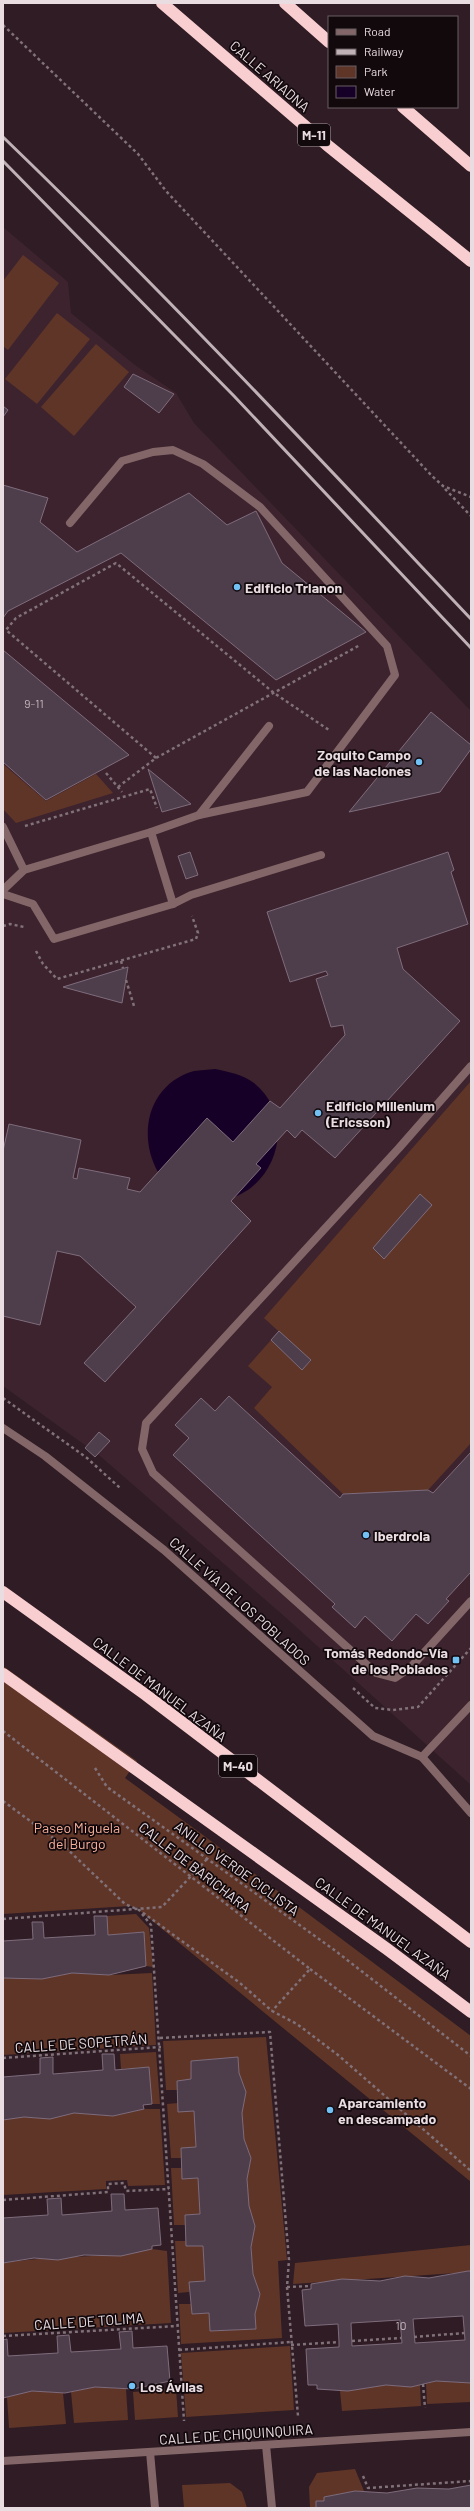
<svg xmlns="http://www.w3.org/2000/svg" width="474" height="2511" viewBox="0 0 474 2511" font-family="Barlow,sans-serif">
	<style>
		.built { fill: #3d232e }
		.green { fill: #5f3528 }
		.water { fill: #170027 }
		.building { fill: #4e3e4c; stroke: #7e6c7c; fill-rule: evenodd }
		.lines { fill: none; stroke-linecap: round; stroke-linejoin: round }
		.path { stroke: #817178; stroke-width: 2.5; stroke-dasharray: 3 3; stroke-linecap: butt }
		.lane { stroke: #836668; stroke-width: 8 }
		.street { stroke: #836668; stroke-width: 8 }
		.highway { stroke: #f9ced0; stroke-width: 12 }
		.rail { stroke: #bfb1b6; stroke-width: 3 }
		.poi-dot { fill: #72c1f5; stroke: #12090d; stroke-width: 1.5 }
		.labels { text-anchor: middle; dominant-baseline: central; stroke-width: 3.5; stroke-linejoin: round; paint-order: stroke }
		.number-label { font-size: 12px; fill: #c3b5bc }
		.shield { fill: #12090d; stroke: #a99da2; stroke-width: 1 }
		.shield-label { font-size: 13px; font-weight: bold; fill: #eadde2 }
		.street-label { font-size: 14px; fill: #eadde2; stroke: #12090d }
		.poi-label { font-size: 14px; font-weight: bold; fill: #eadde2; stroke: #12090d; text-anchor: start }
		.park-label { font-size: 14px; fill: #f5ae99; stroke: #12090d }
	</style>
	<rect width="100%" height="100%" fill="#2f1c24"/>
	<path class="built" d="M3,227L68,282L71,313L135,365L176,393L194,423L471,711V1785L284,1616L100,1456L3,1386Z"/>
	<g class="green">
		<path d="M23,255L59,283L8,350L3,346V281Z"/>
		<path d="M57,313L90,339L37,404L5,379Z"/>
		<path d="M96,344L129,372L74,436L41,407Z"/>
		<path d="M3,764L46,801L96,774L113,793L16,823L3,809Z"/>
		<path d="M471,1081V1443L428,1490L343,1494L254,1408L272,1387L248,1366L271,1340L302,1369L311,1361L264,1318Z"/>
		<path d="M3,1666L137,1761L125,1778L203,1835L471,2036V2182L139,1910L140,1908L130,1906L3,1914Z"/>
		<path d="M136,1914L149,1928L153,1967L146,1966L144,1932L108,1935L107,1916Z"/>
		<path d="M72,1973L109,1975L152,1973L156,2045L3,2055V1978L42,1979Z"/>
		<path d="M266,2037L287,2260L278,2261L282,2338L181,2344L179,2304H191L192,2314L209,2313L210,2331L256,2329L255,2314L260,2294L253,2274L247,2179L251,2158L244,2139L242,2113L246,2092L239,2073L238,2057L191,2061V2079L177,2081V2090H166L163,2041Z"/>
		<path d="M156,2052L160,2104H152L149,2067L121,2069L120,2054Z"/>
		<path d="M178,2103L194,2111L196,2147L182,2158H171L167,2104Z"/>
		<path d="M144,2109H160L165,2185L128,2186L127,2180L106,2181V2189L3,2195V2120L24,2117L51,2118L74,2113L113,2116Z"/>
		<path d="M171,2168H182L183,2179L198,2178L200,2214L185,2215V2225H174Z"/>
		<path d="M175,2241H186V2246H203L205,2281L189,2282V2292L178,2293Z"/>
		<path d="M471,2245V2272L293,2284L295,2263Z"/>
		<path d="M152,2249L167,2251L171,2323L3,2333V2263C53,2255 103,2259 152,2249Z"/>
		<path d="M290,2346L294,2410L186,2417L181,2353Z"/>
		<path d="M436,2381L471,2383V2402L427,2404L426,2384Z"/>
		<path d="M386,2385L411,2387L420,2385L421,2406L342,2411L340,2391Z"/>
		<path d="M95,2387L126,2389L128,2420L74,2423L71,2392Z"/>
		<path d="M176,2389L178,2417L135,2420L133,2392Z"/>
		<path d="M32,2391L63,2393L66,2424L9,2428L7,2397Z"/>
		<path d="M355,2469L364,2491H355L324,2497V2501H316V2508H310L309,2487L317,2473Z"/>
		<path d="M230,2483L242,2492L247,2508H184L182,2485Z"/>
	</g>
	<path class="water" d="M215,1069C229,1072 242,1074 254,1083C290,1112 283,1165 248,1190C241,1194 229,1201 220,1201C211,1200 198,1192 189,1188C180,1184 163,1181 158,1172C137,1135 148,1084 194,1071C200,1070 208,1070 215,1069Z"/>
	<g class="building">
		<path d="M133,374L174,394L159,413L124,387Z"/>
		<path d="M3,406L8,410L3,417Z"/>
		<path d="M3,485L48,498L40,522L77,552L189,493L227,525L256,511L282,563L366,632L276,680L121,553L8,611L3,618Z"/>
		<path d="M3,650L129,755L46,800L3,762Z"/>
		<path d="M431,712L471,745V749L440,792L349,812Z"/>
		<path d="M148,769L191,804L162,812Z"/>
		<path d="M190,852L198,875L186,879L178,856Z"/>
		<path d="M448,852L454,870L451,872L468,924L397,948L403,969L460,1021L335,1158L302,1130L295,1138L287,1130L256,1164L261,1168L231,1201L251,1221L105,1382L84,1363L136,1307L80,1256L57,1251L40,1325L3,1316V1151L9,1124L81,1140L73,1178L77,1179L79,1168L130,1178L127,1189L140,1192L207,1118L233,1142L270,1101L280,1108L345,1035L343,1025L331,1027L316,979L328,975L326,971L290,982L267,912Z"/>
		<path d="M128,967L122,1003L63,987Z"/>
		<path d="M420,1194L432,1205L384,1259L373,1248Z"/>
		<path d="M279,1331L311,1360L302,1370L271,1340Z"/>
		<path d="M229,1396L340,1498L343,1494L428,1490L433,1493L471,1452V1572L446,1599L449,1601L428,1624L416,1614L392,1641L365,1616L355,1628L332,1607L335,1604L173,1455L189,1438L175,1425L201,1398L215,1411Z"/>
		<path d="M99,1432L110,1441L95,1457L85,1448Z"/>
		<path d="M94,1916H107L108,1935L144,1932L146,1966L109,1975L72,1973L42,1979L3,1978V1941L33,1939L32,1922H43L44,1938L95,1935Z"/>
		<path d="M102,2054H114L115,2070L149,2067L152,2104L143,2105L144,2109L113,2116L74,2113L50,2119L24,2117L3,2120V2077L40,2074V2058L53,2057V2074L103,2070Z"/>
		<path d="M238,2057L239,2073L246,2092L242,2113L244,2139L251,2158L247,2179L249,2206L255,2226L251,2247L253,2274L260,2294L255,2314L256,2329L210,2331L209,2313L192,2314L189,2282L205,2281L203,2246H186L185,2215L200,2214L198,2178L182,2179L181,2148L196,2147L194,2111L178,2112L177,2081L191,2079V2061Z"/>
		<path d="M111,2194H124L125,2210L158,2208L161,2245L152,2246V2249L121,2256L84,2255L58,2260L34,2258L3,2263V2218L48,2215L47,2199L61,2198L62,2215L112,2211Z"/>
		<path d="M468,2271H471V2383L436,2381L411,2387L386,2385L348,2391L317,2389V2385H308L306,2349L339,2347V2342L338,2324L305,2326L302,2290L311,2289V2284L342,2279L380,2281L405,2276L429,2278ZM463,2316L465,2340L415,2343L413,2319ZM400,2320L402,2343L352,2346L351,2323Z"/>
		<path d="M132,2331L133,2348L167,2346L170,2381L133,2389L95,2387L65,2393L32,2391L3,2398V2340L7,2339L8,2356L58,2353L57,2336L69,2335L71,2352L121,2349L119,2332Z"/>
		<path d="M471,2485V2508H316V2501H324V2497L355,2491L387,2493L417,2488L449,2489Z"/>
	</g>
	<g class="lines">
		<g class="path">
			<path d="M3,25L138,154L166,191L432,476L443,486L471,497"/>
			<path d="M445,489L471,516"/>
			<path d="M156,758L6,630L16,618L116,563L274,693L329,730"/>
			<path d="M106,773L122,792"/>
			<path d="M118,787L156,758L360,645"/>
			<path d="M25,826L150,789L157,808"/>
			<path d="M3,926L10,924L24,927"/>
			<path d="M36,951L43,964L57,979L196,939L198,933L192,916"/>
			<path d="M121,961L123,968"/>
			<path d="M126,980L134,1006"/>
			<path d="M3,1398L87,1458L120,1488"/>
			<path d="M353,1688L375,1708L393,1710L418,1707L471,1648"/>
			<path d="M3,1731L310,1969L272,2011"/>
			<path d="M95,1768L107,1787L333,1949L471,2056"/>
			<path d="M3,1801L64,1846L125,1904L139,1910L240,1983L272,2011L297,2024L338,2055L471,2171"/>
			<path d="M142,1914L151,1925L184,2421"/>
			<path d="M3,1919L162,1907L207,1859"/>
			<path d="M310,1969L471,2089"/>
			<path d="M160,2038L270,2032L289,2260L287,2287L298,2416"/>
			<path d="M3,2058L161,2047"/>
			<path d="M3,2200L108,2192V2184L124,2183L126,2191L169,2189"/>
			<path d="M287,2287L311,2286"/>
			<path d="M3,2336L177,2326"/>
			<path d="M414,2337L464,2333"/>
			<path d="M352,2341L401,2338"/>
			<path d="M291,2345L339,2342"/>
			<path d="M179,2350L291,2342"/>
			<path d="M423,2384L425,2408"/>
			<path d="M363,2476L368,2488L471,2481"/>
		</g>
		<g class="lane">
			<path d="M70,523L122,461L153,452L173,450L203,464L260,507L387,646L395,675L307,792L199,815L151,832"/>
			<path d="M199,815L269,726"/>
			<path d="M3,827L24,870"/>
			<path d="M173,904L191,895L321,855"/>
			<path d="M471,1066L399,1148L146,1423L142,1449L153,1473L376,1673L395,1678L411,1667L471,1601"/>
			<path d="M150,2452L155,2508"/>
		</g>
		<g class="street">
			<path d="M3,890L24,870L151,832L173,904L54,939L33,904L3,894"/>
			<path d="M3,1428L45,1456L164,1550L373,1736L422,1757L471,1813"/>
			<path d="M422,1757L471,1705"/>
			<path d="M266,2445L272,2508"/>
			<path d="M3,2461L471,2432"/>
		</g>
		<g class="highway">
			<path d="M162,3L327,145L471,261"/>
			<path d="M285,3L329,42"/>
			<path d="M403,107L471,166"/>
			<path d="M3,1592L146,1695L471,1942"/>
			<path d="M3,1674L387,1949L471,2012"/>
		</g>
		<g class="rail">
			<path d="M3,137C164,292 317,456 471,619"/>
			<path d="M3,161L234,396L471,648"/>
		</g>
	</g>
	<g class="poi-dot">
		<circle cx="237" cy="587" r="4"/>
		<circle cx="419" cy="762" r="4"/>
		<circle cx="318" cy="1113" r="4"/>
		<circle cx="366" cy="1535" r="4"/>
		<rect x="452" y="1656" width="8" height="8" rx="2"/>
		<circle cx="330" cy="2110" r="4"/>
		<circle cx="132" cy="2386" r="4"/>
	</g>
	<g class="labels">
		<g class="number-label">
			<text x="34" y="703">9-11</text>
			<text x="401" y="2325">10</text>
		</g>
		<g class="shield">
			<rect x="298" y="124" width="32" height="22" rx="3"/>
			<rect x="219" y="1755" width="38" height="22" rx="3"/>
		</g>
		<g class="shield-label">
			<text x="314" y="135">M-11</text>
			<text x="238" y="1766">M-40</text>
		</g>
		<g class="street-label">
			<text transform="translate(270 76) rotate(41)">CALLE ARIADNA</text>
			<text transform="translate(240 1601) rotate(42)">CALLE VÍA DE LOS POBLADOS</text>
			<text transform="translate(160 1689) rotate(37)">CALLE DE MANUEL AZAÑA</text>
			<text transform="translate(195 1867) rotate(38)">CALLE DE BARICHARA</text>
			<text transform="translate(237 1868) rotate(36)">ANILLO VERDE CICLISTA</text>
			<text transform="translate(383 1928) rotate(36)">CALLE DE MANUEL AZAÑA</text>
			<text transform="translate(81 2043) rotate(-4)">CALLE DE SOPETRÁN</text>
			<text transform="translate(89 2321) rotate(-4)">CALLE DE TOLIMA</text>
			<text transform="translate(236 2434) rotate(-4)">CALLE DE CHIQUINQUIRA</text>
		</g>
		<g class="poi-label">
			<text x="245" y="587">Edificio Trianon</text>
			<text x="411" y="754" text-anchor="end">Zoquito Campo<tspan x="411" dy="16">de las Naciones</tspan></text>
			<text x="326" y="1105">Edificio Millenium<tspan x="326" dy="16">(Ericsson)</tspan></text>
			<text x="374" y="1535">Iberdrola</text>
			<text x="448" y="1652" text-anchor="end">Tomás Redondo-Vía<tspan x="448" dy="16">de los Poblados</tspan></text>
			<text x="338" y="2102">Aparcamiento<tspan x="338" dy="16">en descampado</tspan></text>
			<text x="140" y="2386">Los Ávilas</text>
		</g>
		<g class="park-label">
			<text x="77" y="1827">Paseo Miguela<tspan x="77" dy="16">del Burgo</tspan></text>
		</g>
	</g>
	<rect width="474" height="2511" fill="none" stroke="#eadde2" stroke-width="8"/>
	<rect x="328" y="16" width="130" height="92" fill="#12090d" stroke="#685e62"/>
	<rect x="336" y="29" width="20" height="6" fill="#836668" stroke="#685e62"/>
	<text x="364" y="36" font-size="12" fill="#eadde2">Road</text>
	<rect x="336" y="49" width="20" height="6" fill="#bfb1b6" stroke="#685e62"/>
	<text x="364" y="56" font-size="12" fill="#eadde2">Railway</text>
	<rect x="336" y="66" width="20" height="12" fill="#5f3528" stroke="#685e62"/>
	<text x="364" y="76" font-size="12" fill="#eadde2">Park</text>
	<rect x="336" y="86" width="20" height="12" fill="#170027" stroke="#685e62"/>
	<text x="364" y="96" font-size="12" fill="#eadde2">Water</text>
</svg>
